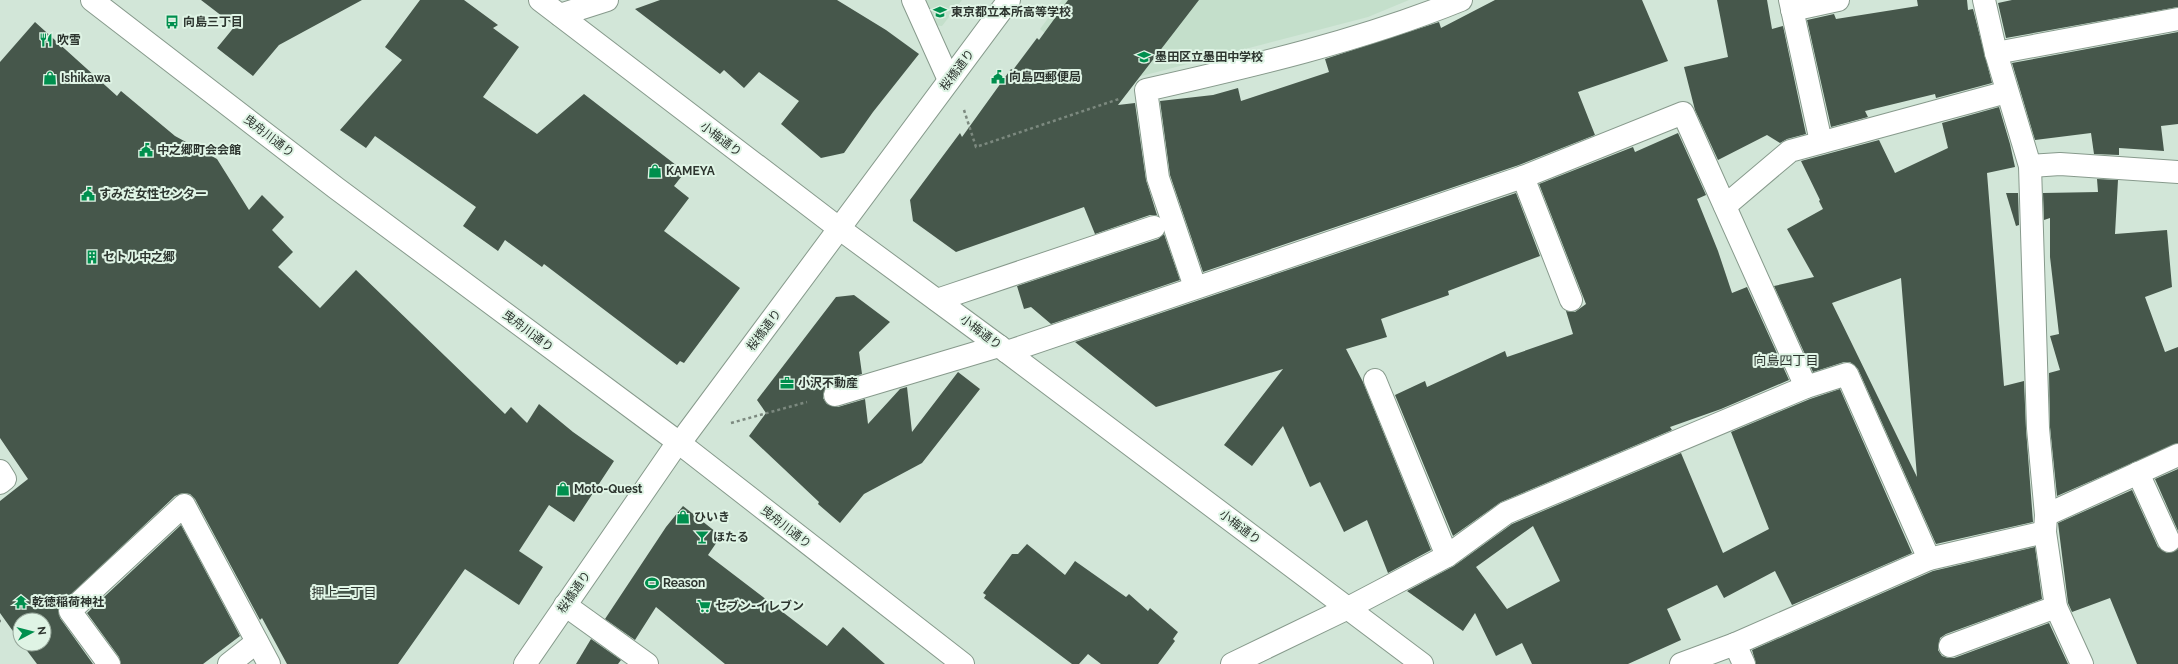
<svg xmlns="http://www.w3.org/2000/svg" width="2178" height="664" viewBox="0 0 2178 664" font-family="Raleway,'Noto Sans JP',sans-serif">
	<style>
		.built { fill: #c4dfcb }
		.building { fill: #46574b; fill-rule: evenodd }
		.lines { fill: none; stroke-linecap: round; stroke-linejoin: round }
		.minor-casing { stroke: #879a8c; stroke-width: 24 }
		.path { stroke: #7c897f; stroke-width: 2.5; stroke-dasharray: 3 3; stroke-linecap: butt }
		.minor { stroke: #fff; stroke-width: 22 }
		.labels { text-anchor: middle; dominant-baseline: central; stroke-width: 4; stroke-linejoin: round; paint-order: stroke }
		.poi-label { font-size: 12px; font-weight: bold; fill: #2d352f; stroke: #dff4e5; text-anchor: start }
		.street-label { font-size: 12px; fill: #2d352f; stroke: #dff4e5 }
		.neighbourhood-label { font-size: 13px; fill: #2d352f; stroke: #dff4e5 }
	</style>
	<rect width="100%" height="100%" fill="#d2e6d8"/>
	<g class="built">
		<path d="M921,0H962L942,26L932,25Z"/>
		<path d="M1062,0H1409L1368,17L1107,85L1040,29Z"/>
	</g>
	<g class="building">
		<path d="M201,0H362L279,45L253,76L217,48L235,26Z"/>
		<path d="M420,0H464L498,25L493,28L519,47L483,97L537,134L584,94L685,172L674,186L689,198L664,231L740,288L684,363L680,361L677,365L544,264L542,267L505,240L498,251L463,226L476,207L375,136L366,148L340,130L402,60L385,47Z"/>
		<path d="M660,0H837L886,30L919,54L873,112L844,153L821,158L781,124L799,101L759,72L744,88L724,70L720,74L635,9Z"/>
		<path d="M1068,0H1199L1118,105L1135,103L1146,180L1157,215H1150L1095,234L1084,207L956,252L913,221L910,200L960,133L962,137L1011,69L1013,70L1037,38L1039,40Z"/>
		<path d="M1495,0H1642L1668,61L1578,92L1595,135L1519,165L1203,272L1170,175L1160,101L1213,95L1238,88L1241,101L1329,72L1325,59L1439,22L1441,28Z"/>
		<path d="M1717,0H1767L1772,29L1783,26L1806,134L1787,139L1780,143L1767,135L1718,160L1695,110L1684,67L1728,57Z"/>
		<path d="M1917,0H1967L1968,10L1973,9L1992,83L1936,98L1935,94L1865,111L1868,117L1831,127L1807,20L1834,14L1836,19L1918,6Z"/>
		<path d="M2012,0H2178V7L2006,38L1998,3Z"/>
		<path d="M35,22L117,96L121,91L175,136L217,159L249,210L262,195L284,217L272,230L293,252L278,267L320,308L356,270L505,414L511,407L527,423L539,404L573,432L614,461L574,522L549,505L519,551L543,567L519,605L465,569L398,664H287L262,618L260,620L195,499L190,494L183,493L175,496L58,607L60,618L93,664H37L22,644H44V620H20V641L0,613V501L28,479L0,438V62Z"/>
		<path d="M2178,32V124L2161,126L2164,151L2119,148V155L2094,154L2091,133L2035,140L2012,63Z"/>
		<path d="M1999,107L2010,144L2015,167L1987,173L2004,386L2024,381L2026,429L2033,522L1936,544L1858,369L1850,362H1844L1813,372L1774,286L1814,277L1787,229L1823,209L1819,201L1820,200L1801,161L1879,140L1895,173L1948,148L1942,123ZM1901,278L1917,477L1832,303Z"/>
		<path d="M1678,133L1706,195L1697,199L1718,251L1732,293L1747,287L1789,380L1721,409L1670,427L1672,430L1501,502L1453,536L1395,395L1425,381L1427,387L1505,351L1507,357L1573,334L1566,311L1575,312L1586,304L1539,184L1633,147L1635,152Z"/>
		<path d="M2097,179L2118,180L2115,234L2167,230L2172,287L2145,297L2165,352L2178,347V443L2057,496L2050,427L2049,373L2060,370L2050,336L2059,334L2050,257V218L2044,220L2043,193L2098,192Z"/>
		<path d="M1516,193L1540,256L1448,291L1449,295L1381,319L1387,337L1346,349L1363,382L1431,550L1388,573L1367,520L1344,532L1320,482L1310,487L1283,426L1252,466L1224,445L1283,369L1156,407L1075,342Z"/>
		<path d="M2006,193H2018L2019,225L2016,226Z"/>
		<path d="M1164,234L1180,280L1051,324L1031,307L1024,309L1017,286L1158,239Z"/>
		<path d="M854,295L890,322L859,352L862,374L831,383L826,387L823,398L827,404L838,407L865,399L868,424L900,389L907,387L912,432L958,372L980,389L922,463L864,494L840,523L818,504L819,502L749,436L766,413L757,400L836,297Z"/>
		<path d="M1840,389L1912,553L1792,605L1775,571L1724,598L1717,585L1667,609L1681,640L1628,664H1532L1522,643L1496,656L1475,613L1463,631L1407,591L1454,566L1512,524L1681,453L1723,553L1769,529L1731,432L1810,399ZM1533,526L1560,581L1507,609L1476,567Z"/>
		<path d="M2178,469V531L2155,479Z"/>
		<path d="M2132,490L2158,547L2167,553L2178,549V664H2137L2110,598L2072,612L2068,603L2058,523Z"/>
		<path d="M683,506L721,536L708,555L827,646L843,627L885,664H725L656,607L635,640L605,619L666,527Z"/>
		<path d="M181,525L240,636L203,664H121L119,657L87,613Z"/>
		<path d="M1027,544L1065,575L1075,561L1126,597L1129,594L1148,611L1150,608L1178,632L1173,639L1175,641L1158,664H1101L1088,654L1079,664H1072L984,598L986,595L983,593L1012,554H1018Z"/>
		<path d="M2035,547L2042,599L1946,634L1940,638L1938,650L1942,656L1948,658H1954L2049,623L2068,664H1756L1752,650L1933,571Z"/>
		<path d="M591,639L621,660L618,664H576Z"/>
	</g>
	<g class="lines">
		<g class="minor-casing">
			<g id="minor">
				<path d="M92,0L336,188L678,442L963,664"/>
				<path d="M540,0L840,229L999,346L1422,664"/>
				<path d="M913,0L949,80"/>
				<path d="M1790,0L1821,142"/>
				<path d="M1984,0L1996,53L2030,166L2038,428L2046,515L2045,532L2056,607L2082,664"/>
				<path d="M1792,10L1838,0"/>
				<path d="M560,15L607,0"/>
				<path d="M1996,53L2178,19"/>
				<path d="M2030,166L2060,164L2178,172"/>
				<path d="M1523,177L1571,300"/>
				<path d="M1725,206L1790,151L2007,92"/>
				<path d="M1195,287L1158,178L1146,90C1252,66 1360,41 1461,0"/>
				<path d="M937,300L1154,227"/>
				<path d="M1007,352L1523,177L1683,113L1806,387"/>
				<path d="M1375,380L1447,556"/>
				<path d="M835,395L999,346"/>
				<path d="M0,471L5,479L0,483"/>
				<path d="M2138,473L2169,541"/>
				<path d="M2046,515L2178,455"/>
				<path d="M565,605L647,664"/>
				<path d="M1735,644L1744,664"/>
				<path d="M1950,646L2056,607"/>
				<path d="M109,664L70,611L184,505L269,664"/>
				<path d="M229,664L257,642"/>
				<path d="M525,664L678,442L685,436L1009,0"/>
				<path d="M1232,664L1348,608L1447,556L1506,513L1806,387L1847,374L1929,559"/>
				<path d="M1681,664L1735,644L1929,559L2045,532"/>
			</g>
		</g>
		<g class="path">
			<path d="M964,110L976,147L1119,99"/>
			<path d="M731,423L807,402"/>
			<path d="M0,621H1"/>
		</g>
		<use href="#minor" class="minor"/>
	</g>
	<defs>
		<g id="school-bare" transform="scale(1.08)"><path d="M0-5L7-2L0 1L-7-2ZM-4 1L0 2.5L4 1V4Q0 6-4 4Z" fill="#008f4e" stroke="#dff4e5" stroke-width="2.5" paint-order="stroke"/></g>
		<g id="bus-bare" transform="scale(1.08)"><path d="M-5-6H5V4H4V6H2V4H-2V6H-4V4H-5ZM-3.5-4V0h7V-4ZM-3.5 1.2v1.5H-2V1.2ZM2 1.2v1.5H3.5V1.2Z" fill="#008f4e" stroke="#dff4e5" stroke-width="2.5" paint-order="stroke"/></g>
		<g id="restaurant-bare" transform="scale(1.08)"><path d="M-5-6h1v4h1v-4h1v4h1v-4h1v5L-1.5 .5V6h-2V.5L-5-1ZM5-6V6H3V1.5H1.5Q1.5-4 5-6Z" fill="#008f4e" stroke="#dff4e5" stroke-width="2.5" paint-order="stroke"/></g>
		<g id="civic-bare" transform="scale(1.08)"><path d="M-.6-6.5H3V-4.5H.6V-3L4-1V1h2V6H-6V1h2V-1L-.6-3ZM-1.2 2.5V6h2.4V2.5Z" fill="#008f4e" stroke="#dff4e5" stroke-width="2.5" paint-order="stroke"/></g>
		<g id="shop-bare" transform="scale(1.08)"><path d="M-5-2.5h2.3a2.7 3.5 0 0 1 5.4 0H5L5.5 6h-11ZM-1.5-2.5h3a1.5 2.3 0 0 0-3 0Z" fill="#008f4e" stroke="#dff4e5" stroke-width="2.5" paint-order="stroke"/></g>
		<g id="building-bare" transform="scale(1.08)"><path d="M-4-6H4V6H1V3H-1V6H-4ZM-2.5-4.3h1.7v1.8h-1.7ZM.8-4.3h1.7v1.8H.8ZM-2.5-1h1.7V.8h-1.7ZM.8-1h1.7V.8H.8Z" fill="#008f4e" stroke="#dff4e5" stroke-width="2.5" paint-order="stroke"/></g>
		<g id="office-bare" transform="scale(1.08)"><path d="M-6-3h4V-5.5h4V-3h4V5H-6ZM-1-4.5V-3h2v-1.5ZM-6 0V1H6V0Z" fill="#008f4e" stroke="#dff4e5" stroke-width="2.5" paint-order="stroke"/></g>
		<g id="bar-bare" transform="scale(1.08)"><path d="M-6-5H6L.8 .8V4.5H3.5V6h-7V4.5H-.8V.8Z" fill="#008f4e" stroke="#dff4e5" stroke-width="2.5" paint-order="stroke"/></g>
		<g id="stadium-bare" transform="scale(1.08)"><path d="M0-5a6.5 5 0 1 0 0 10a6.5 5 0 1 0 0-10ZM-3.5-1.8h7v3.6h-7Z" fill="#008f4e" stroke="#dff4e5" stroke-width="2.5" paint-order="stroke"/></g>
		<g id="temple-bare" transform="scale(1.08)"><path d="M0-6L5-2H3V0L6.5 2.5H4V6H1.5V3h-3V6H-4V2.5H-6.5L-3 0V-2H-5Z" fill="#008f4e" stroke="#dff4e5" stroke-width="2.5" paint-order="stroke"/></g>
		<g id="supermarket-bare" transform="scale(1.08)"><path d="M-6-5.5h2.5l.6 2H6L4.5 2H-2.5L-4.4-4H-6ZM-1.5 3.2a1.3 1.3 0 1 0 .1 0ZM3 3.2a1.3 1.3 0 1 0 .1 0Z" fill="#008f4e" stroke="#dff4e5" stroke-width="2.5" paint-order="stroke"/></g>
	</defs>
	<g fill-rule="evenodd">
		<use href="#school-bare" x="940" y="12"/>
		<use href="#bus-bare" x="172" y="22"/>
		<use href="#restaurant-bare" x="46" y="40"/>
		<use href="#school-bare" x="1144" y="57"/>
		<use href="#civic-bare" x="998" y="77"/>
		<use href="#shop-bare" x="50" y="78"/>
		<use href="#civic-bare" x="146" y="150"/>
		<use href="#shop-bare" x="655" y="171"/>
		<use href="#civic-bare" x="88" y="194"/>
		<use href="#building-bare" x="92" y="257"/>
		<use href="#office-bare" x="787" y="383"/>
		<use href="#shop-bare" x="563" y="489"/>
		<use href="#shop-bare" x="683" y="517"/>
		<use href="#bar-bare" x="702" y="537"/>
		<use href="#stadium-bare" x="652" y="583"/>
		<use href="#temple-bare" x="21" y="602"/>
		<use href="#supermarket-bare" x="704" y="606"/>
	</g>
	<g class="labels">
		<g class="poi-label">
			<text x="951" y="12">東京都立本所高等学校</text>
			<text x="183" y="22">向島三丁目</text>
			<text x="57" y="40">吹雪</text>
			<text x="1155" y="57">墨田区立墨田中学校</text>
			<text x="1009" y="77">向島四郵便局</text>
			<text x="61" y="78">Ishikawa</text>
			<text x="157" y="150">中之郷町会会館</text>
			<text x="666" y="171">KAMEYA</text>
			<text x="99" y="194">すみだ女性センター</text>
			<text x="103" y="257">セトル中之郷</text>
			<text x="798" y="383">小沢不動産</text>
			<text x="574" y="489">Moto-Quest</text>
			<text x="694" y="517">ひいき</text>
			<text x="713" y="537">ほたる</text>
			<text x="663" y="583">Reason</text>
			<text x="32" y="602">乾徳稲荷神社</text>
			<text x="715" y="606">セブン-イレブン</text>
		</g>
		<g class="street-label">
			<text transform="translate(957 70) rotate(-53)">桜橋通り</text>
			<text transform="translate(269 136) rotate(38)">曳舟川通り</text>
			<text transform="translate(721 139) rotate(37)">小梅通り</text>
			<text transform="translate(764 330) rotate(-53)">桜橋通り</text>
			<text transform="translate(528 331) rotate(37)">曳舟川通り</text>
			<text transform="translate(981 332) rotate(37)">小梅通り</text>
			<text transform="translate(786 527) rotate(38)">曳舟川通り</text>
			<text transform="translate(1240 527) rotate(37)">小梅通り</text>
			<text transform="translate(574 592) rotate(-55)">桜橋通り</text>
		</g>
		<g class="neighbourhood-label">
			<text x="1786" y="360">向島四丁目</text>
			<text x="344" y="592">押上二丁目</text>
		</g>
	</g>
	<g transform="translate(32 632) rotate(83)"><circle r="19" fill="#dff4e5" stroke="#98a89c"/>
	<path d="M0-3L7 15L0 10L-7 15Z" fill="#008f4e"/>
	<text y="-6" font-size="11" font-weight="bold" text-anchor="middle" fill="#2d352f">N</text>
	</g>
</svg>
